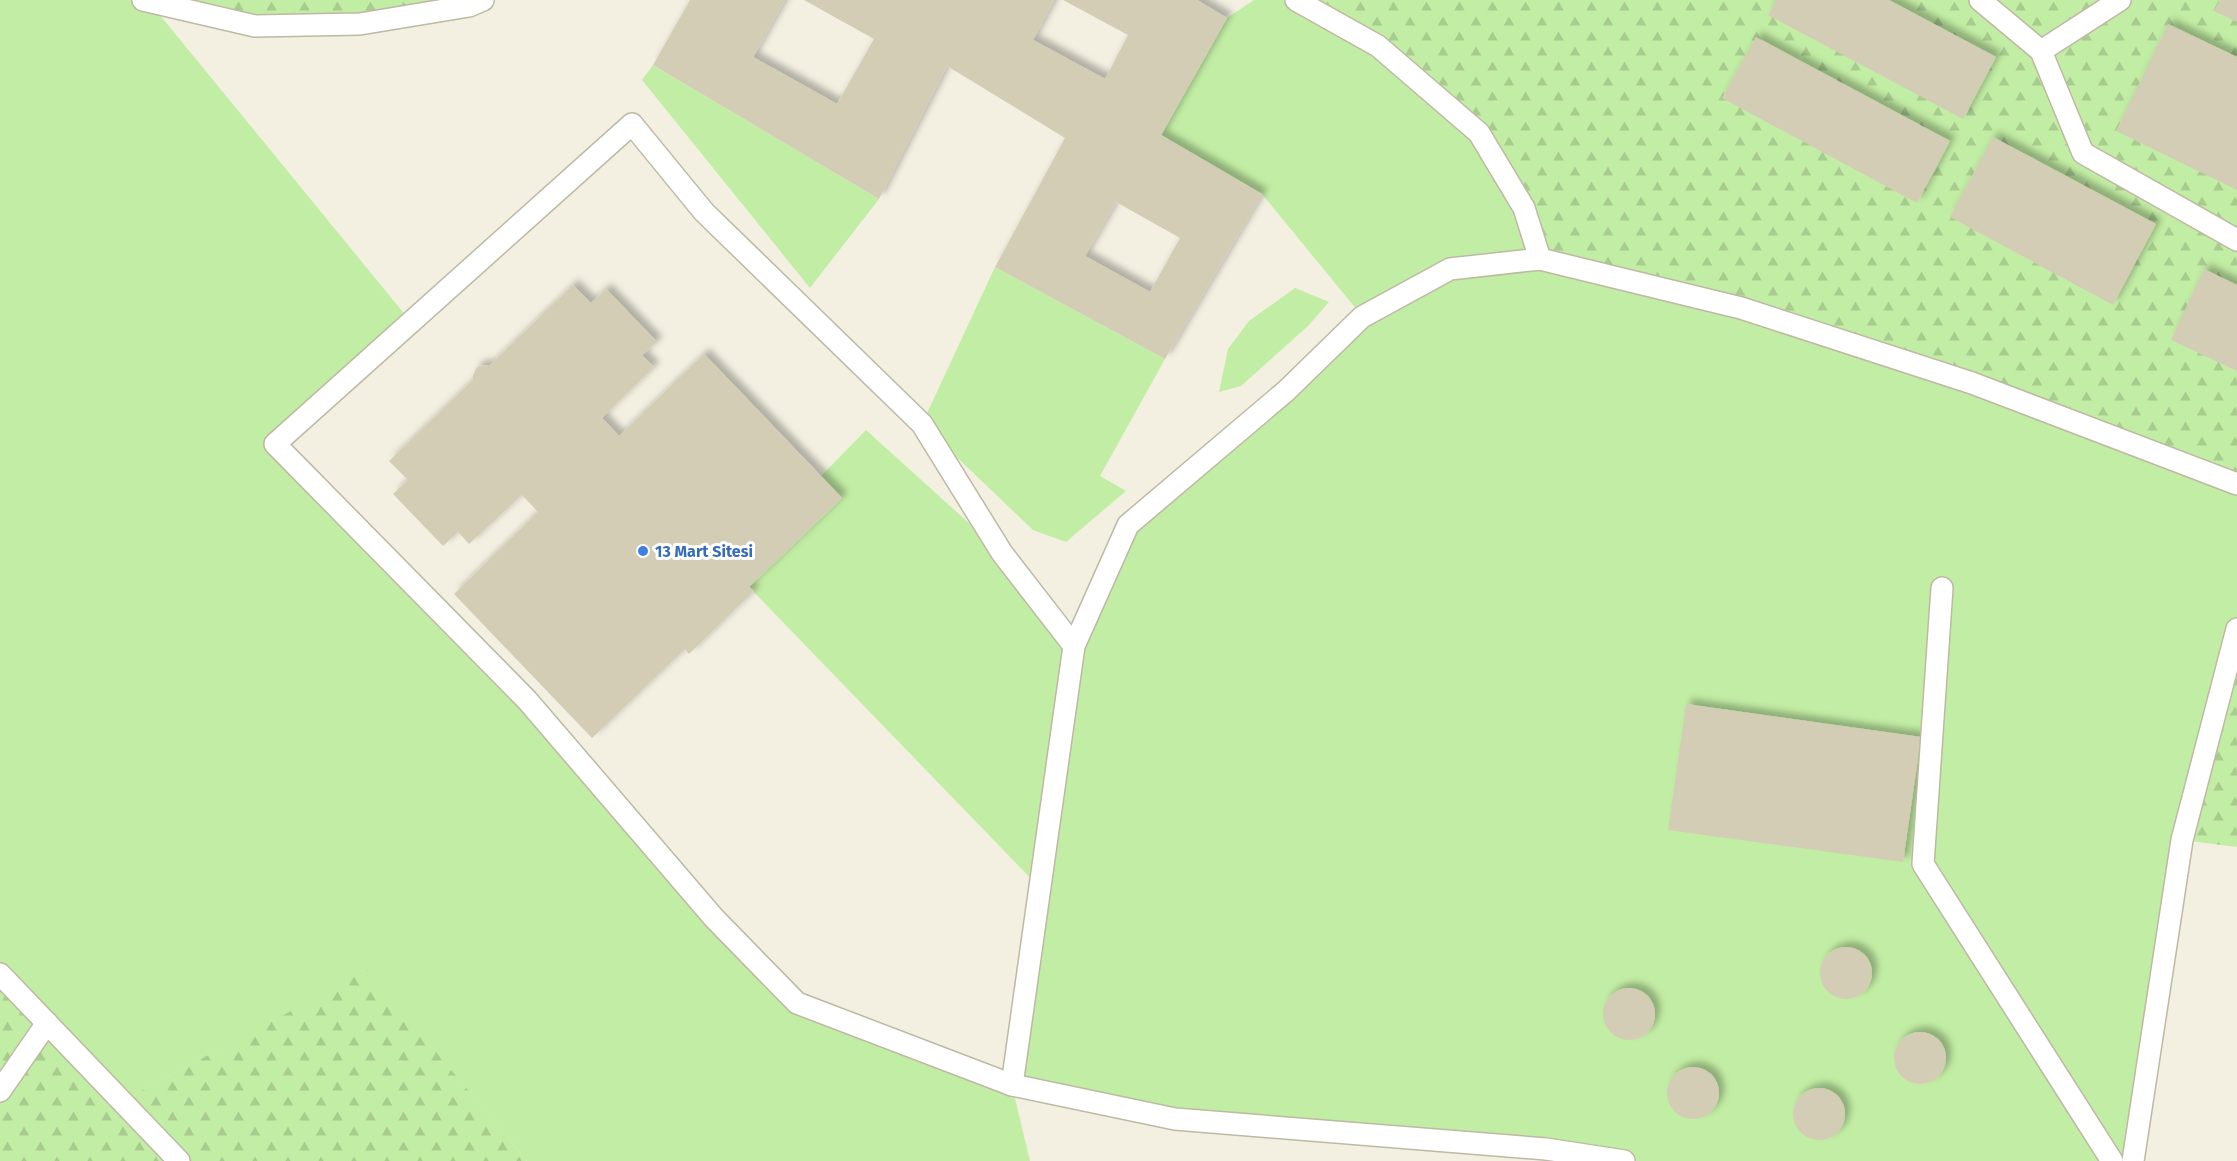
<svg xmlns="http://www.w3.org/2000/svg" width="2237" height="1161" viewBox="0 0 2237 1161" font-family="'Fira Sans',sans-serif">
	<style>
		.green { fill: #c2eda4 }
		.forest { fill: url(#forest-firs) }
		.building { fill: #d4cdb5; fill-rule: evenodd; filter: url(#shadow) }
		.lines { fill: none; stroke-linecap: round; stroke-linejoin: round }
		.lane-casing { stroke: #beb9a3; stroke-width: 24 }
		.lane { stroke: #fff; stroke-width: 21 }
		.shop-dot { fill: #3f7fe0; stroke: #fff; stroke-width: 2 }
		.labels { text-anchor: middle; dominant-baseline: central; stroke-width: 6; stroke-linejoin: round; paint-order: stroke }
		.shop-label { font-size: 16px; font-weight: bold; fill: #366cbe; stroke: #fff; text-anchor: start }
	</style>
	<defs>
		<pattern id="forest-firs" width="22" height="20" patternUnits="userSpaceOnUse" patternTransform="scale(1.5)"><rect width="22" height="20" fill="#c2eda4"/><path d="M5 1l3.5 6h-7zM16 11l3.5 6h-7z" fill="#a8cc8e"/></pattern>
		<filter id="shadow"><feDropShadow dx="5.5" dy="-5.5" stdDeviation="3" flood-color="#0004"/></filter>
	</defs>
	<rect width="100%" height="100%" fill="#f3f0e1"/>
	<g class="green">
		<path d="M0,0H143L150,3L411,322L275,444L797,1003L1012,1085L1040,888L749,587L842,498L821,476L866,430L1002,553L1073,645L1128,525L1362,316L1262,194L1161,135L1227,18L1254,0H1296L1741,308L2237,484V629L2182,840L2133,1161H1624L1175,1119L1012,1086L1030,1161H527L368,971L122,1101L0,974Z"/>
		<path d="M653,65L879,199L810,288L642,80Z"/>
		<path d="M995,267L1165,359L1100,476L1126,491L1066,542L1033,530L922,424Z"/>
		<path d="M1295,288L1329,302L1308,326L1241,386L1219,392L1228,349L1249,321Z"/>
	</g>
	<g class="forest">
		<path d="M143,0H483L255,26Z"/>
		<path d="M1296,0H2237V484L1972,383L1540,259L1479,133L1378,46Z"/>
		<path d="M2237,629V847L2182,840Z"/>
		<path d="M368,970L527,1161H0V974L122,1101Z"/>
	</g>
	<g class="building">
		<path d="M690,0H785L753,57L837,104L874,39L804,0H1054L1033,40L1105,79L1128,35L1063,0H1197L1227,18L1161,135L1262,194L1165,359L995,267L1065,138L947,66L879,199L653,65ZM1116,202L1180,238L1150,292L1085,256Z"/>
		<path d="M1777,0H1889L1996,57L1963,119L1768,15Z"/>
		<path d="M2220,0H2237V22L2214,11Z"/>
		<path d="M2168,24L2237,57V190L2116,131Z"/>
		<path d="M1756,37L1950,141L1917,203L1722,98Z"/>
		<path d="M1993,137L2156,224L2113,305L1950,217Z"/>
		<path d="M2204,269L2237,285V371L2171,340Z"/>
		<path d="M573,285L591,303L606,289L657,342L642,355L654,367L602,418L619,436L704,354L842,498L749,587L754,591L689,654L685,649L592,738L454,594L538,512L522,495L469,544L458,532L443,546L393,494L408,480L389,461L473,380V375L477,367L483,365L489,366Z"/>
		<path d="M1686,704L1921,737L1903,862L1668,830Z"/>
		<circle cx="1846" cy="973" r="26"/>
		<circle cx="1629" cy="1014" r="26"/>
		<circle cx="1920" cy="1058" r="26"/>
		<circle cx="1693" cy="1093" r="26"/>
		<circle cx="1819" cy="1114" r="26"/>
	</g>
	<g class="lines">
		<g class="lane-casing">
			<g id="lane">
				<path d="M143,0L255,26L360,24L469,6L483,0"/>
				<path d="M1296,0L1378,46L1479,133L1524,208L1540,259L1741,308L1972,383L2237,484"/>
				<path d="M1980,0L2041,51L2083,153L2237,240"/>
				<path d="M2041,51L2120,0"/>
				<path d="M1540,259L1450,269L1362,317L1286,391L1128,525L1074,646L1012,1085L1175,1119L1546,1149L1624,1161"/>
				<path d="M1942,588L1923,864L2112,1161"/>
				<path d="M0,974L179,1161"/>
				<path d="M1012,1085L797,1003L714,918L527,700L275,444L632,124L704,212L922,424L1002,553L1074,646"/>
				<path d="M0,1091L47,1023"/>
				<path d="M2133,1161L2182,840L2237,629"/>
			</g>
		</g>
		<use href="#lane" class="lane"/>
	</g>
	<circle class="shop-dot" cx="643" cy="551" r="6"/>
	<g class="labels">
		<g class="shop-label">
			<text x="655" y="551">13 Mart Sitesi</text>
		</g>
	</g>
</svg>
